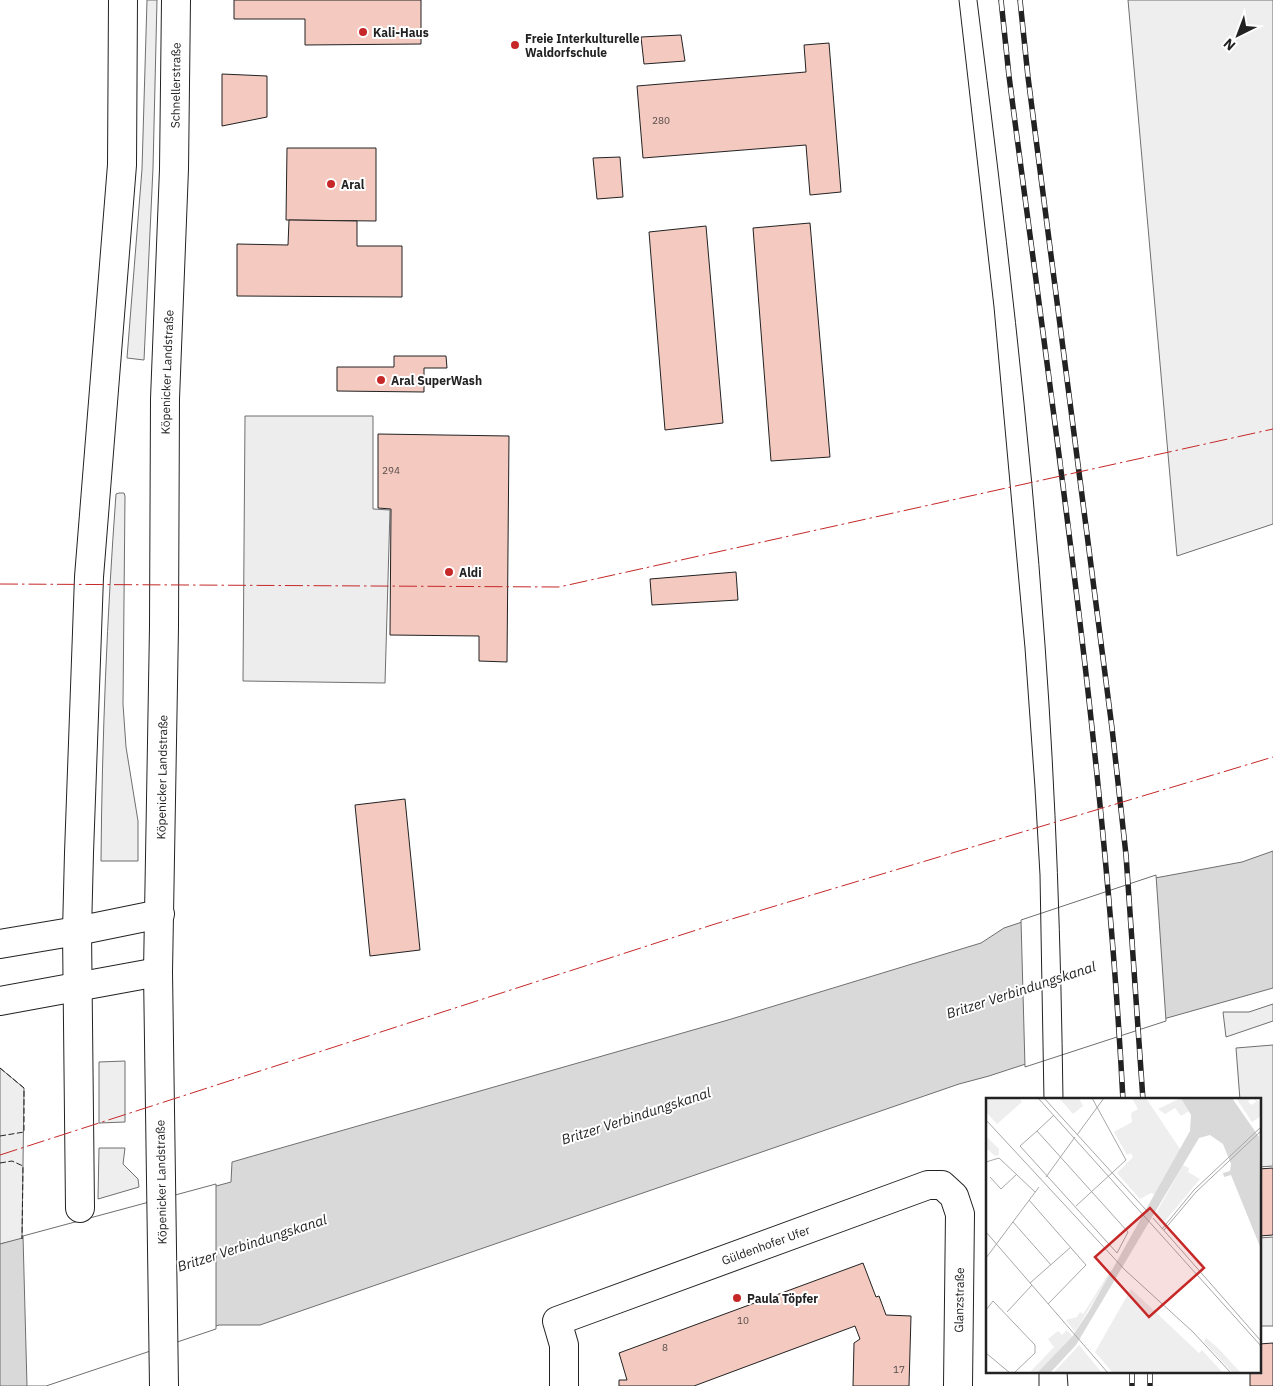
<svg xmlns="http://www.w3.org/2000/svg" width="1273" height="1386" viewBox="0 0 1273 1386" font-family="'IBM Plex Sans',sans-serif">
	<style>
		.green { fill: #eee; stroke: #6f6f6f }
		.parking { fill: #ededed; stroke: #6f6f6f }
		.water { fill: #d9d9d9; stroke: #6f6f6f }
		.pier { fill: #fff; stroke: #6f6f6f }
		.building { fill: #f3c9c0; stroke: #222 }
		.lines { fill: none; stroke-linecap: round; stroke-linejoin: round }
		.street-casing { stroke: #222; stroke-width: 30 }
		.secondary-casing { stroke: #222; stroke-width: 30 }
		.primary-casing { stroke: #222; stroke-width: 30 }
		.street { stroke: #fff; stroke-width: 28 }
		.secondary { stroke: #fff; stroke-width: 28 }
		.primary { stroke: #fff; stroke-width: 28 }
		.tram { stroke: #222; stroke-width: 1 }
		.rail-casing { stroke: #222; stroke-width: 5.5 }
		.rail { stroke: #fff; stroke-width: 4; stroke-dasharray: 11; stroke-linecap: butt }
		.fence { stroke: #222; stroke-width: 1; stroke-dasharray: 6 2.5; stroke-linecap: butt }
		.power { stroke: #c62828; stroke-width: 1; stroke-dasharray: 18 4 2.5 4; stroke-linecap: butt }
		.poi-dot { fill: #c62828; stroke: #fff; stroke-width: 2 }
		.labels { text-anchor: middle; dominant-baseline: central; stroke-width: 4; stroke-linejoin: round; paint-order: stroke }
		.number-label { font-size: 10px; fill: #564c4a }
		.poi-label { font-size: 12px; font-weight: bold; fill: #222; stroke: #fff; text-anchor: start }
		.street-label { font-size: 12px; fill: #222; stroke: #fff }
		.water-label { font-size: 14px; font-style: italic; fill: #222; stroke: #fff }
		.inset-road { fill: none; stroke: #a7a7a7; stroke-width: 1 }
		.view { fill: #c62828; fill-opacity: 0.15; stroke: #c62828; stroke-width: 2.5 }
		.inset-edge { fill: none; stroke: #222; stroke-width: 2.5 }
	</style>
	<rect width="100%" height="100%" fill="#fff"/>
	<g class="green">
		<path d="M147,0H157L153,168L144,360L127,358L142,169Z"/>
		<path d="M1128,0H1273V524L1177,556Z"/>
		<path d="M119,493H124L125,496L123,704L126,747L138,821V861H101C102,738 107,616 116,494Z"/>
		<path d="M1273,1004V1021L1226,1037L1223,1012H1249Z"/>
		<path d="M125,1061V1122L99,1123V1062Z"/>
		<path d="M0,1068L24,1088L22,1239L0,1244Z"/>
		<path d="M99,1148H125L123,1164L138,1179L139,1187L98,1199Z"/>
	</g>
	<g class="parking">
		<path d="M245,416H373V509L390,510L385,683L243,681Z"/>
		<path d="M1273,1045V1166L1259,1167V1100H1240L1236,1048Z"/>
		<path d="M1273,1237V1326H1259V1238Z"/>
	</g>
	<path class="water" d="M1273,851V988L1160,1020L989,1076L959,1084L260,1325H219L38,1386H0V1244L231,1182L232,1162L728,1020L981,943L1004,928L1155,878L1242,862Z"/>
	<g class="pier">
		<path d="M1156,875L1166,1021L1025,1067L1021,920Z"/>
		<path d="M216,1184V1329L46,1386H27L23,1236Z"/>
	</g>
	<g class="building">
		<path d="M234,0H421V44L305,45V19H234Z"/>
		<path d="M681,35L685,61L644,64L641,37Z"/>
		<path d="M829,43L841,192L810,195L806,145L643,158L637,86L806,72L804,45Z"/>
		<path d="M222,74L267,76V117L222,126Z"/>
		<path d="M287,148H376V221L286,220Z"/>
		<path d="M620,157L623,197L597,199L593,158Z"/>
		<path d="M289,220L357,221V246H402V297L237,296V244L288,245Z"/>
		<path d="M810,223L830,457L771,461L753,228Z"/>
		<path d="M706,226L723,423L665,430L649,232Z"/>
		<path d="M394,356H446L447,368H424V392L337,391V367H394Z"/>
		<path d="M378,434L509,436L507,662L479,661V636L390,635L391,509L378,508Z"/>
		<path d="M736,572L738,600L652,605L650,579Z"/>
		<path d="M405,799L420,950L370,956L355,805Z"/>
		<path d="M1273,1168V1235L1259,1236V1169Z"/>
		<path d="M863,1263L876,1297L879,1296L886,1315L911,1316L909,1386H853L854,1343L860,1339L855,1326L694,1386H619V1380H627L619,1353Z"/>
		<path d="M1273,1343V1386H1250V1372H1259V1344Z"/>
	</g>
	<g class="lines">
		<g class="street-casing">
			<g id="street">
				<path id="s1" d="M564,1386V1345L557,1321L928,1185H942L954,1196L960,1214L958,1386"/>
			</g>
		</g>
		<g class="secondary-casing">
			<g id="secondary">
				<path d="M0,944L77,931L160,914"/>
				<path d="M0,1001L158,972"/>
			</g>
		</g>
		<g class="primary-casing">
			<g id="primary">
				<path d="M80,1208L77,931L79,853L89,577L122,165L123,0"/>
				<path id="s2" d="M164,1386L158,972L164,627L165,399L174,169L176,0"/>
			</g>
		</g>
		<use href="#street" class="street"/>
		<use href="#secondary" class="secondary"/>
		<use href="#primary" class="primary"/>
		<g class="tram">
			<path d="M959,0L994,307L1025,648L1035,788L1040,875L1044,1100"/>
			<path d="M977,0C1004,215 1030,430 1045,645C1056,797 1061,948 1063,1100"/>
			<path d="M1067,1372L1068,1386"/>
			<path d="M1039,1386V1372"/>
		</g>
		<g class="rail-casing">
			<g id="rail">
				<path d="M1001,0L1009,76C1053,416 1105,757 1123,1100"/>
				<path d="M1020,0L1028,77L1112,728L1126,855L1143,1100"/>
				<path d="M1132,1372V1386"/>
				<path d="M1150,1372V1386"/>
			</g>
		</g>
		<use href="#rail" class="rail"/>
		<g class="fence">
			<path d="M0,1068L24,1088V1132L0,1136"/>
			<path d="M0,1163L12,1161L23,1166L22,1239"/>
		</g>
		<g class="power">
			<path d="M0,584L559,587L1273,429"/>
			<path d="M0,1155L715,924L1273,757"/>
		</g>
	</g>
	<g class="poi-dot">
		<circle cx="363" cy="32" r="5"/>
		<circle cx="515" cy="45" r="5"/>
		<circle cx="331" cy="184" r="5"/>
		<circle cx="381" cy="380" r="5"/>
		<circle cx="449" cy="572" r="5"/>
		<circle cx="737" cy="1298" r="5"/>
	</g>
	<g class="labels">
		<g class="number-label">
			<text x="661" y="120">280</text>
			<text x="391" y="470">294</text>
			<text x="743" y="1320">10</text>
			<text x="665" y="1347">8</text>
			<text x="899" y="1369">17</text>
		</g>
		<g class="poi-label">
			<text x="373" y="32">Kali-Haus</text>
			<text x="525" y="38">Freie Interkulturelle<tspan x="525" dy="14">Waldorfschule</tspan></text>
			<text x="341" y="184">Aral</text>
			<text x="391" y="380">Aral SuperWash</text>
			<text x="459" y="572">Aldi</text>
			<text x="747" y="1298">Paula Töpfer</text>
		</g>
		<g class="street-label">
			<text stroke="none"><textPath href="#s2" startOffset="1301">Schnellerstraße</textPath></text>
			<text stroke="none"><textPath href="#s2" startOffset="1014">Köpenicker Landstraße</textPath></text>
			<text stroke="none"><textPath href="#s2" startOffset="609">Köpenicker Landstraße</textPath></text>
			<text transform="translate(161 1182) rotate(-91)">Köpenicker Landstraße</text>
			<text stroke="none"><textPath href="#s1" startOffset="288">Güldenhofer Ufer</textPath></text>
			<text transform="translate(959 1300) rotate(-89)">Glanzstraße</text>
		</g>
		<g class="water-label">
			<text transform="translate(1021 990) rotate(-18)">Britzer Verbindungskanal</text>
			<text transform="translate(636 1116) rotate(-18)">Britzer Verbindungskanal</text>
			<text transform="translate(252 1243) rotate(-18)">Britzer Verbindungskanal</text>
		</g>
	</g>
	<g transform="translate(986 1098)">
		<rect width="275" height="275" fill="#fff"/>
		<path d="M0,0H33L36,4L11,26L0,14ZM73,0H93L97,8L87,16ZM146,0H160L194,51L170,97L165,95L154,101L131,75L147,59L145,55L141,57L128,34L146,24L145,15L152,11ZM195,0L203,13L195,18L189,10L179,16L172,11ZM250,0H266L262,3L265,7L270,4L268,0L272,3L275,1V18L266,24ZM0,38L13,51V57L9,58L0,50ZM197,67L203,70L202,74L214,81L179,123H174L169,117ZM125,172L126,173L89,234L80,222L91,219L94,214L97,216ZM145,191L213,255L216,252L237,275H127L109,254ZM81,232L87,239L51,275H43L68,249L62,241L72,233L76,237ZM220,240L232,250L255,275H247L218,244ZM93,247L116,275H67L83,258Z" fill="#eee"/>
		<path d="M195,0H246L273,39L275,151L245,77L238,79L237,75L244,73L245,66L237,46L224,37L213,40L90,247L64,275H51L86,239L103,213L204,33L205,17Z" fill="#d9d9d9"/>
		<path class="inset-road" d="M52,0L275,248M58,0L160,112M0,22L139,172L207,234L245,275M51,33L142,134L131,155L34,48L51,33L68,17M91,37L118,0M0,64L13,60L49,94M4,79L15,91L31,76M60,79L89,39M43,102L100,167L62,206M90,108L140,62L106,0M167,120L275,243M27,124L65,167M176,131L208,92L275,29M178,132L210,94L275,33M0,134L122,275M0,160L53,89M44,185L85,149M0,212L7,203L49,247V255L28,275M21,214L46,187M0,255L24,275"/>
		<path class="view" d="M164,110L218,170L163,219L109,159Z"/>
		<rect width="275" height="275" class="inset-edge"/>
	</g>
	<g transform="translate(1238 35) rotate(222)" stroke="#ffffff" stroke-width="4" paint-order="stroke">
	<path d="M0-4L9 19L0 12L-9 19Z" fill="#222222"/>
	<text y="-8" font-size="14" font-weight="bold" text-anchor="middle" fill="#222222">N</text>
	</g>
</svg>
